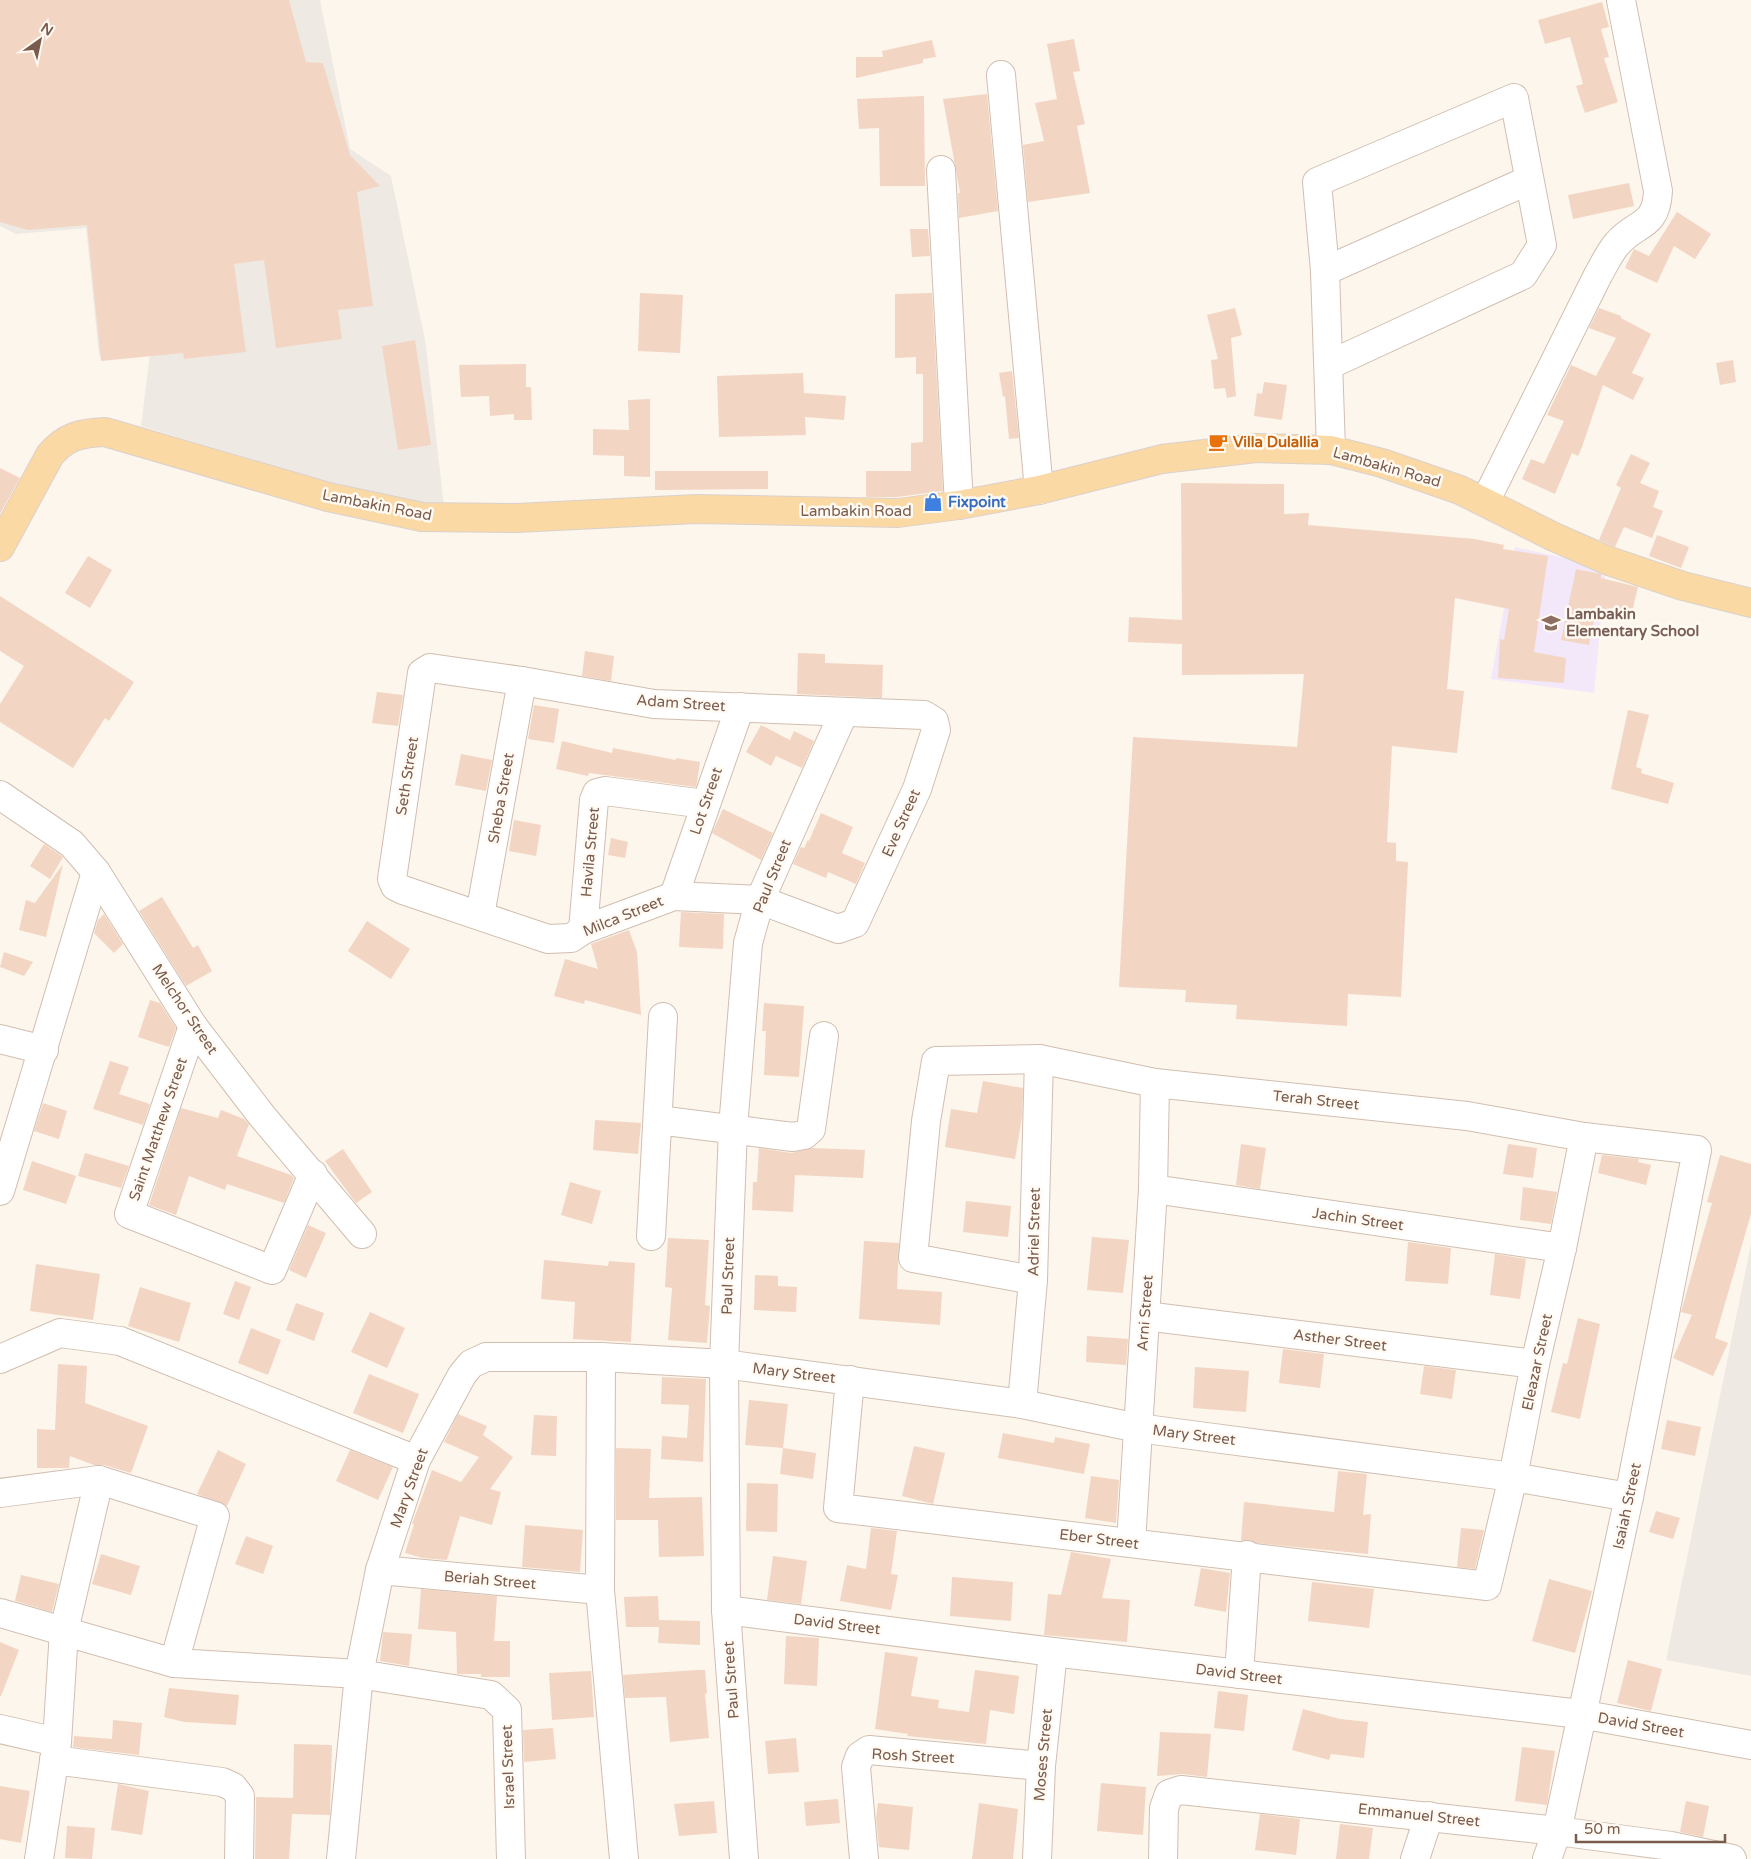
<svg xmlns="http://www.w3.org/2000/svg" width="1751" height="1859" viewBox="0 0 1751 1859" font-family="'Varela Round',sans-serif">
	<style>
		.industrial { fill: #efe9e4 }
		.education { fill: #f3e8fa }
		.building { fill: #f3d5c3 }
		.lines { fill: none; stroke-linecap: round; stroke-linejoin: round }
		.minor-casing { stroke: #d1beb0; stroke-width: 30 }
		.major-casing { stroke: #dad1cd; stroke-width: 30 }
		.minor { stroke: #fff; stroke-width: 28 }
		.major { stroke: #fbd9a5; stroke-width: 28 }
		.labels { text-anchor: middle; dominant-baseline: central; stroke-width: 5; stroke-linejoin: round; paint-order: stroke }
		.food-label { font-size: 15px; font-weight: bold; fill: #c56008; stroke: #fffaf3; text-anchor: start }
		.street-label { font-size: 15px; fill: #7a5c4d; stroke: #fffaf3 }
		.shop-label { font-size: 15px; font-weight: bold; fill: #366cbe; stroke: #fffaf3; text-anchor: start }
		.education-label { font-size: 15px; font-weight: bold; fill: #785e54; stroke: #fffaf3; text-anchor: start }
	</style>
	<rect width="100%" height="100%" fill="#fdf6ec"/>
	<g class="industrial">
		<path d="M0,0H320L350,149L391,176L426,345L444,508L362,493L141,426L150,353L99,355L86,228L16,234L0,226Z"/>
		<path d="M1751,1244V1676L1666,1660Z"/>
	</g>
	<path class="education" d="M1515,547L1606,567L1594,693L1491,679Z"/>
	<g class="building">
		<path d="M0,0H289L306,62L323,63L350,155L380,186L357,192L373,306L338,310L342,339L276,348L264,260L234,264L246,352L184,359L183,353L101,361L87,225L28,230L0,222Z"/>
		<path d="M1602,2L1609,27L1601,29L1609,57L1604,58L1618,102L1585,113L1576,86L1583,84L1570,37L1545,44L1538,20Z"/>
		<path d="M1074,39L1080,71L1073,72L1085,124L1077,126L1090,193L1028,202L1023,145L1044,141L1035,103L1057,99L1047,44Z"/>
		<path d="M932,40L936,57L923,59V63L856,78V57H883L882,51Z"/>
		<path d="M987,94L998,211L959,218L958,193H960L943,99Z"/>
		<path d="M924,96L925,186H880L879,128L859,129L857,99Z"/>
		<path d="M1629,183L1634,206L1573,219L1568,195Z"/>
		<path d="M1677,212L1711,234L1695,259L1674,246L1657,283L1625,268L1634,249L1649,256Z"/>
		<path d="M910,229H928L930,256L912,257Z"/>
		<path d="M640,293L683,295L680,353L638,351Z"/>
		<path d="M932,293L943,491L897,497H866V471H911V443L923,442V374H916V357L895,358V294Z"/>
		<path d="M1235,308L1242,335L1231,338L1236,396L1227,398L1225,388L1214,389L1211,360L1218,359L1207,315Z"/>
		<path d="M1599,308L1621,316V318L1651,334L1632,373L1644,378L1633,400L1603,385L1582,447L1578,456L1572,453L1555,494L1522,479L1531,459L1544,464L1564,421L1547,415L1571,365L1596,376L1616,338L1589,328Z"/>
		<path d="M415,340L431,445L398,450L382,346Z"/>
		<path d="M1733,360L1736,382L1720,385L1716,363Z"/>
		<path d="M526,364V387H531L532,420H514V414L490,416L489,396L461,397L459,365Z"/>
		<path d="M1012,371L1019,438L1009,439L1005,396L1003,397L999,373Z"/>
		<path d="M803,373L804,393L846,396L844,420L805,417L806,435L719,437L717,376Z"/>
		<path d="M1264,382L1287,385L1282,420L1254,416L1257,393L1262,394Z"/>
		<path d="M650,399V477L624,476V456L593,455V429L629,430L628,400Z"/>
		<path d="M1631,454L1650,463L1640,483L1659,491L1653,507L1663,511L1652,538L1624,527L1615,547L1599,540L1621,488L1616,485Z"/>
		<path d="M0,468L20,478L0,514Z"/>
		<path d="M655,471H768V489L655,490Z"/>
		<path d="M1181,483L1284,484V514L1309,513L1308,525L1475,539L1504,545L1503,549L1548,556L1534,652L1566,658L1564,683L1498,678L1500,639L1504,640L1509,609L1455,598L1447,689L1464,691L1457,753L1392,746L1387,842L1396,843V861L1408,862L1401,997L1348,994L1347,1026L1236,1019L1237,1005L1185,1002L1186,990L1119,987L1133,737L1297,747L1304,674L1182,675V644L1128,642L1129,617L1182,620Z"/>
		<path d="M1657,535L1689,547L1681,568L1649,556Z"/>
		<path d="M88,556L112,570L90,608L65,593Z"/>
		<path d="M1576,569L1601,574V578L1638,587L1631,616L1596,608L1589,645L1561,640Z"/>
		<path d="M0,596L134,682L109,721L105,718L73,768L0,722V704L24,666L0,651Z"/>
		<path d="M585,651L614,656L611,681L582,676Z"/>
		<path d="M798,653L825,654V663L883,665L882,698L797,694Z"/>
		<path d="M377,692L403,695L398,726L372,723Z"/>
		<path d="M534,705L559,709L554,743L528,739Z"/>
		<path d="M1628,710L1649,715L1636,767L1642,769L1641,773L1674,783L1668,804L1611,789Z"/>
		<path d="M761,725L790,740L794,731L814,741L802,768L776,756L771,766L746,752Z"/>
		<path d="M562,741L612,753L613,748L676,760V758L700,762L697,782L696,787L589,773L588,776L556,769Z"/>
		<path d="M461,754L492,760L486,791L455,785Z"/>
		<path d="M723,809L773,833L761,860L712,833Z"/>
		<path d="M821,813L853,827L842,853L865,863L856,884L828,872L826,878L793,864L801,847L804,848L808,840L809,841Z"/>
		<path d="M514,820L541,825L536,856L509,851Z"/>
		<path d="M611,838L628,842L625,858L608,855Z"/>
		<path d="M44,844L63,857L50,879L30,866Z"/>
		<path d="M63,864L46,937L19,930L26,900L35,903Z"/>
		<path d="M162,897L193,948L198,945L212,971L186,986L139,911Z"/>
		<path d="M681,912L724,914L723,949L679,947Z"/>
		<path d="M104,914L123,944L114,953L94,933L98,920Z"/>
		<path d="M367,921L410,949L391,979L348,951Z"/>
		<path d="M629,930L637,952L641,1015L585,1000L584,1004L554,996L565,959L598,969L591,944Z"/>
		<path d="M4,952L33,962L24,976L0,967Z"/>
		<path d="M150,1000L160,1003L176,1028L169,1047L138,1037Z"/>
		<path d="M764,1003L804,1006L799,1077L764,1075L766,1031H762Z"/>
		<path d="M110,1061L129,1067L119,1094L150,1104L143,1125L93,1109Z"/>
		<path d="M983,1081L1023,1088L1022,1117L1015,1159L945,1147L951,1109L977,1113Z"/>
		<path d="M43,1103L67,1111L59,1139L34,1131Z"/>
		<path d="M181,1108L218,1118L221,1110L244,1119L249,1124L237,1156L291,1175L294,1178L284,1203L227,1184L225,1190L189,1176L176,1215L149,1205Z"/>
		<path d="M595,1120L641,1123L638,1154L593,1150Z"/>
		<path d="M1241,1144L1266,1148L1260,1189L1236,1185Z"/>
		<path d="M1508,1144L1537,1148L1533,1178L1503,1174Z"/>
		<path d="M759,1148L791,1153L812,1148L865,1150L863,1178L795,1175L793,1212L752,1210L753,1182H757Z"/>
		<path d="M343,1149L372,1192L356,1203L325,1161Z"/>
		<path d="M85,1153L129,1166L121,1188L78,1176Z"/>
		<path d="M1602,1155L1639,1159L1638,1162L1651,1165L1646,1185L1598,1173Z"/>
		<path d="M1720,1155L1751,1164V1214L1715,1338L1728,1343L1713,1376L1673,1358L1692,1315L1681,1312L1712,1203L1707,1202Z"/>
		<path d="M32,1161L76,1176L66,1204L23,1190Z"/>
		<path d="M570,1182L601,1191L592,1224L561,1215Z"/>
		<path d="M1523,1187L1557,1192L1551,1224L1520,1220Z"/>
		<path d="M966,1201L1011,1206L1008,1237L963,1232Z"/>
		<path d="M308,1225L326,1233L306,1278L289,1270Z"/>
		<path d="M1092,1237L1129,1240L1123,1293L1087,1290Z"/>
		<path d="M668,1238L709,1240L705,1305L710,1306L707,1343L668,1340L672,1288L665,1287Z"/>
		<path d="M864,1241L899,1243L897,1289L942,1292L940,1325L859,1319Z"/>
		<path d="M1408,1242L1451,1248L1448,1284L1405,1281Z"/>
		<path d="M1495,1254L1526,1259L1520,1299L1490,1295Z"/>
		<path d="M544,1260L608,1266L609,1261L635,1263L631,1342L573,1339L575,1302L541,1299Z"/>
		<path d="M36,1264L100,1274L93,1320L30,1311Z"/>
		<path d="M755,1275L778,1276V1286L797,1287L796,1312L754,1310Z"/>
		<path d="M235,1281L251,1287L239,1320L223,1314Z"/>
		<path d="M140,1287L191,1303L179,1342L128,1326Z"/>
		<path d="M296,1303L324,1313L314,1341L286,1330Z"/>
		<path d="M370,1312L405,1328L387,1368L351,1352Z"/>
		<path d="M1578,1318L1600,1324L1580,1419L1551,1412L1563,1363L1567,1364Z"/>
		<path d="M251,1328L281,1340L268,1375L238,1363Z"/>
		<path d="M1087,1336L1128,1339L1126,1365L1086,1362Z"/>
		<path d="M1283,1349L1324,1354L1320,1388L1279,1383Z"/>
		<path d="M58,1364L87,1366L85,1403L148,1426L131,1473L104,1465H94L70,1456L69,1468H37V1429L55,1430Z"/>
		<path d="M1424,1366L1456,1370L1452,1399L1420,1394Z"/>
		<path d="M1195,1367L1249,1371L1246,1412L1193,1408Z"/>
		<path d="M369,1374L419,1394L403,1433L353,1413Z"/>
		<path d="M662,1377L706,1379L703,1462L661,1459L662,1436L687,1438L689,1405L661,1404Z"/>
		<path d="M749,1400L788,1404L783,1448L745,1445Z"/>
		<path d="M458,1414L487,1426L483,1435L513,1457L490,1489L501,1492L492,1525L460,1516L447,1560L423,1558L405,1553L414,1524H412L432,1470L461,1482L479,1457L444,1442Z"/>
		<path d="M534,1415L557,1416L556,1456L531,1455Z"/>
		<path d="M1667,1420L1701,1427L1695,1456L1661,1449Z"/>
		<path d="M1003,1433L1054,1443L1055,1437L1090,1444L1084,1474L998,1458Z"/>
		<path d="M914,1446L945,1453L933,1504L902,1496Z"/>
		<path d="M616,1448L651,1449L649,1498L702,1497L704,1556L659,1557L658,1520H616Z"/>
		<path d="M783,1448L816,1453L813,1479L780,1474Z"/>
		<path d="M218,1450L246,1464L227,1506L197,1494Z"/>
		<path d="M350,1450L393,1467L378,1500L336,1481Z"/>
		<path d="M1338,1471L1367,1474L1363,1515L1371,1514L1368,1554L1256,1543L1249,1540L1241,1541L1244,1502L1334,1512Z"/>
		<path d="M1091,1476L1119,1480L1116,1523L1085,1518Z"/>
		<path d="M747,1483L778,1484L777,1532L746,1531Z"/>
		<path d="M1656,1511L1680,1518L1673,1539L1649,1532Z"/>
		<path d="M525,1525L583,1530L580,1572L522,1567Z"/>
		<path d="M871,1528L897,1531L891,1574L898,1575L891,1610L840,1601L847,1565L866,1569Z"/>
		<path d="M1461,1528L1484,1530L1475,1569L1457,1567Z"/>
		<path d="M246,1536L273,1546L263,1574L235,1564Z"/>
		<path d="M1071,1552L1111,1559L1102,1598L1130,1600L1127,1642L1044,1635L1048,1594L1061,1595Z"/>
		<path d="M101,1554L140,1566L131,1595L92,1584Z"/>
		<path d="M773,1556L807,1561L801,1604L767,1600Z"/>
		<path d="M1201,1568L1230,1573L1226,1612L1194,1606Z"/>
		<path d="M21,1575L59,1584L52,1612L15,1601Z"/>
		<path d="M952,1577L1013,1582L1011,1621L950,1616Z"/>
		<path d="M1549,1579L1592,1591L1575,1653L1532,1641Z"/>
		<path d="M1312,1582L1374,1589L1369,1628L1308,1621Z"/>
		<path d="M421,1589L497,1596L494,1641H510V1677H481V1674H457L456,1632L418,1629Z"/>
		<path d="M658,1596L659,1620L700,1621V1645L658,1643L659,1627H626L624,1597Z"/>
		<path d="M383,1632L412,1634L409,1666L380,1661Z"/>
		<path d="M786,1636L819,1638L817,1686L784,1684Z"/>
		<path d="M0,1642L19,1650L1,1696H0Z"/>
		<path d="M885,1652L918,1657L911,1696L939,1700L938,1708L969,1712L975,1670L1019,1676L1014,1714L990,1710L986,1744L907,1736L908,1734L875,1729Z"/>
		<path d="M1628,1660L1662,1669L1651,1711L1617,1703Z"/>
		<path d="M697,1670H705L707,1693L705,1694L709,1738L670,1742L666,1697L625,1698L623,1675Z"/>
		<path d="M591,1671L594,1717L552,1720L549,1673Z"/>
		<path d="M169,1688L239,1695L236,1725L184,1722L164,1717Z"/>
		<path d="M1218,1691L1248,1695L1244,1731L1214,1728Z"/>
		<path d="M1303,1709L1340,1719L1368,1722L1364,1758L1331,1754L1329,1760L1292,1750Z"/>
		<path d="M113,1720L142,1723L139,1755L73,1747L74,1736L112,1739Z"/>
		<path d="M553,1728L556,1759L524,1762L523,1730Z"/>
		<path d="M1160,1732L1211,1734L1207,1777L1183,1774L1157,1776Z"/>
		<path d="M796,1738L799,1772L768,1774L765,1741Z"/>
		<path d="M294,1744L332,1745L330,1815L292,1814L289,1859H255L256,1797L293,1798Z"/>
		<path d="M1522,1747L1555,1751L1547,1805L1515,1801Z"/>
		<path d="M1101,1783L1146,1787L1143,1835L1097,1831Z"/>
		<path d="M118,1784L149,1791L142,1835L111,1830Z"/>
		<path d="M0,1786L30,1791L21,1843L0,1839Z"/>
		<path d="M838,1799L840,1823L806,1826L804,1802Z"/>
		<path d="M714,1801L717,1833L679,1836L674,1804Z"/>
		<path d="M1686,1801L1709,1806L1703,1837L1680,1832Z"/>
		<path d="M878,1803L913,1807L909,1850L879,1847L876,1818Z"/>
		<path d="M979,1803L1018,1809L1013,1859H972Z"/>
		<path d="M1260,1814L1300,1819L1296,1855L1255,1850Z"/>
		<path d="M1340,1824L1373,1828L1369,1859H1336Z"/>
		<path d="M67,1826L95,1828L92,1859L65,1858Z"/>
	</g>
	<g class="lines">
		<g class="minor-casing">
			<g id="minor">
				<path d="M1001,75L1039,490"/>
				<path d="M941,170L959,505"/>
				<path d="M1325,271L1529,180"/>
				<path d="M1329,365L1523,275L1542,245L1514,98L1317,182L1325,271L1331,450"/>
				<path d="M1485,502L1598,275C1604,265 1609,253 1617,244C1636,221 1656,229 1658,191L1621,0"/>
				<path d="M430,668L522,681L654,704L924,715L934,721L936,730L917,789L855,923L838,929L760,900L674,896L583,930L571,938L548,939L403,890L395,886L392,879L422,673Z"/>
				<path d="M0,795L72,844L96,872L193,1026L262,1116L362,1234"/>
				<path d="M674,896L740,707"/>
				<path d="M480,915L522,681"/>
				<path d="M583,930L594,800L597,793L605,791L705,804"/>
				<path d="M193,1026L129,1214L272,1270L313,1174"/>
				<path d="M0,1039L44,1050"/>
				<path d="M658,1120L793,1137L804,1135L811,1129L824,1036"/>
				<path d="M1153,1189L1562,1248"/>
				<path d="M0,1191L96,872"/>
				<path d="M651,1236L663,1017"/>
				<path d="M1033,1280L913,1258L926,1121L936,1061L1039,1059L1155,1083L1467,1116L1584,1137L1697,1150L1629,1497L1557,1831L1547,1859"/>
				<path d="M1145,1316L1535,1364"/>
				<path d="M601,1357L600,1590L624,1859"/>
				<path d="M0,1359L60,1333L120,1341L416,1460"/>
				<path d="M850,1380L838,1508L1487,1586L1513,1477L1535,1364L1562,1248L1584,1137"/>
				<path d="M1022,1404L1033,1280L1039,1059"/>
				<path d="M0,1493L99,1480L215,1516L174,1663"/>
				<path d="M1131,1543L1153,1189L1155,1083"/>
				<path d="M380,1570L600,1590"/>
				<path d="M726,1610L1053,1652L1580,1714L1751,1745"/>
				<path d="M0,1613L174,1663L359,1674L491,1695L507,1710L511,1859"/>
				<path d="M1239,1674L1247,1555"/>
				<path d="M0,1729L57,1742"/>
				<path d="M54,1760L222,1782L233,1787L240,1796L239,1859"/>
				<path d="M39,1859L57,1742L64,1631L99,1480"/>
				<path d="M341,1859L359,1674L380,1570L416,1460L462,1375L471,1364L486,1357H601L724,1364L1022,1404L1138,1428L1513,1477L1629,1497"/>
				<path d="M744,1859L726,1610L724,1364L733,1128L748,943L760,900L844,712"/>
				<path d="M864,1859L856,1767L860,1756L869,1750L1041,1766"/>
				<path d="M1037,1859L1041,1766L1053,1652"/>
				<path d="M1163,1859L1164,1808L1169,1794L1181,1790L1557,1831L1671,1846L1732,1859"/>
				<path d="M1415,1859L1429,1816"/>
			</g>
		</g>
		<g class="major-casing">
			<path id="major" d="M0,547L50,455C66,436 81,433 105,432L328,497L422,517L517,518L696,509L898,513L959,505L1039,490L1162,459L1256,448L1331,450L1382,463L1460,490L1554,537L1609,561L1683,586L1751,603"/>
		</g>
		<use href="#minor" class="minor"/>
		<use href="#major" class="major"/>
	</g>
	<defs>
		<g id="cafe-bare" transform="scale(1.5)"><path d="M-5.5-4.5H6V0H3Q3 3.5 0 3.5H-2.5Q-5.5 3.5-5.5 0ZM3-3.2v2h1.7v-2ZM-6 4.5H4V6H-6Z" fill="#e8710a" stroke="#fffaf3" stroke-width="2.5" paint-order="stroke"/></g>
		<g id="shop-bare" transform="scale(1.5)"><path d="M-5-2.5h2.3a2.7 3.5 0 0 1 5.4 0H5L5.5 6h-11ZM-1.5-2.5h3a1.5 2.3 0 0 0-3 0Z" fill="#3f7fe0" stroke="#fffaf3" stroke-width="2.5" paint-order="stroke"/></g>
		<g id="school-bare" transform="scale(1.5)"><path d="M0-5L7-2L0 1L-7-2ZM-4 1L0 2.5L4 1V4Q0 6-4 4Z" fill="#8d6e63" stroke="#fffaf3" stroke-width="2.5" paint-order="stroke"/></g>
	</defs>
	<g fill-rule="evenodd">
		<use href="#cafe-bare" x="1218" y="442"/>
		<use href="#shop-bare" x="933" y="502"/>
		<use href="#school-bare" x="1551" y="623"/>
	</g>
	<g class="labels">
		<g class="food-label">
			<text x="1233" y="442">Villa Dulallia</text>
		</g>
		<g class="street-label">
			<text transform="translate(1387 467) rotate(16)">Lambakin Road</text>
			<text transform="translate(377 505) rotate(11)">Lambakin Road</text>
			<text x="856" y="511">Lambakin Road</text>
			<text transform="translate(681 703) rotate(4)">Adam Street</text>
			<text transform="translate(407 776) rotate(-81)">Seth Street</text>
			<text transform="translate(501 798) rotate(-80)">Sheba Street</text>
			<text transform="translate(706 801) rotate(-71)">Lot Street</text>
			<text transform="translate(901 823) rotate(-66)">Eve Street</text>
			<text transform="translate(590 852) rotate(-85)">Havila Street</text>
			<text transform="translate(772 876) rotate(-68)">Paul Street</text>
			<text transform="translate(623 916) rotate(-22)">Milca Street</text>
			<text transform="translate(185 1009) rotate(56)">Melchor Street</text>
			<text transform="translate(1316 1100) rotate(6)">Terah Street</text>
			<text transform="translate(158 1129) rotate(-71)">Saint Matthew Street</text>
			<text transform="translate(1358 1219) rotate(8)">Jachin Street</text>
			<text transform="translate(1034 1232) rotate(-89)">Adriel Street</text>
			<text transform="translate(728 1276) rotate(-88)">Paul Street</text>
			<text transform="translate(1145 1313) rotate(-86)">Arni Street</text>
			<text transform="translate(1340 1340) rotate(7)">Asther Street</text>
			<text transform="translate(1537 1362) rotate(-78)">Eleazar Street</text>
			<text transform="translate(794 1373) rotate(7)">Mary Street</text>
			<text transform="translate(1194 1435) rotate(7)">Mary Street</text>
			<text transform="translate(409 1488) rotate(-70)">Mary Street</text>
			<text transform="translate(1627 1506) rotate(-78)">Isaiah Street</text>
			<text transform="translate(1099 1539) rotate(7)">Eber Street</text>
			<text transform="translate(490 1580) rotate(5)">Beriah Street</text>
			<text transform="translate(837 1624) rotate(7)">David Street</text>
			<text transform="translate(1239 1674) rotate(7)">David Street</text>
			<text transform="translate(731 1680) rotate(-94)">Paul Street</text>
			<text transform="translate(1641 1725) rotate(10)">David Street</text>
			<text transform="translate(1043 1755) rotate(-85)">Moses Street</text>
			<text transform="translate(913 1756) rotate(3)">Rosh Street</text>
			<text transform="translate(508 1767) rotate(-92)">Israel Street</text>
			<text transform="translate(1419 1815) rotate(6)">Emmanuel Street</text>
		</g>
		<g class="shop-label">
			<text x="948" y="502">Fixpoint</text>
		</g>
		<g class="education-label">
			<text x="1566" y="614">Lambakin<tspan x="1566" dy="17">Elementary School</tspan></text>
		</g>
	</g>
	<g transform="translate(40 40) rotate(33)" stroke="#fffaf3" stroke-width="4" paint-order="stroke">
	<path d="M0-4L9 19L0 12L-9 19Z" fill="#7a5c4d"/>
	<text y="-8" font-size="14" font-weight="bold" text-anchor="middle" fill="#7a5c4d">N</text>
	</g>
	<path d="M1576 1834v8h149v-8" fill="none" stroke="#7a5c4d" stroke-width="2.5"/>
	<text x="1584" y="1834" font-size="15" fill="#7a5c4d" stroke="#fffaf3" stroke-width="4" paint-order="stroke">50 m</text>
</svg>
